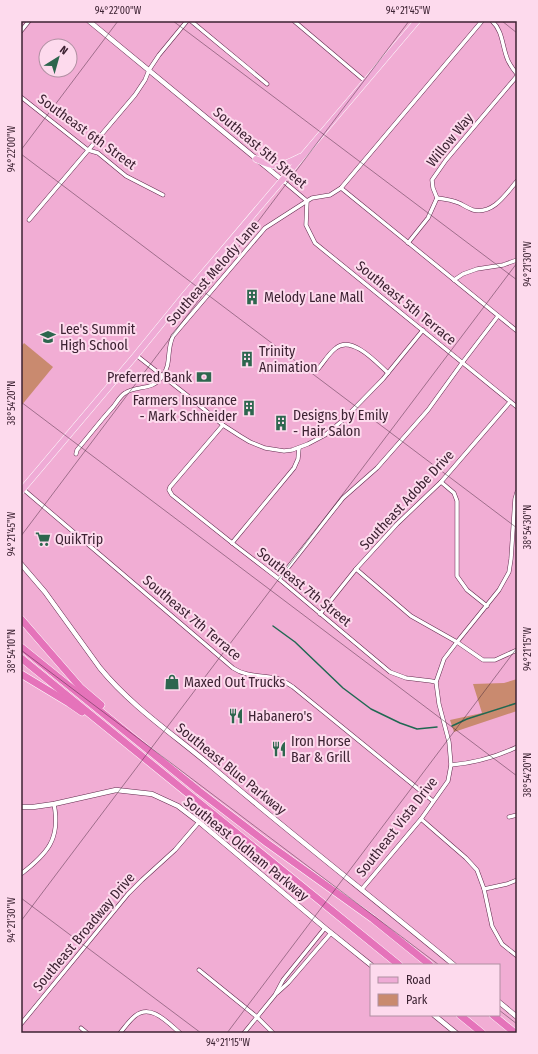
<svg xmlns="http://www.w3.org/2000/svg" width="538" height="1054" viewBox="0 0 538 1054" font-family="'Fira Sans Condensed',sans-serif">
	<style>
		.green { fill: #c98a6f }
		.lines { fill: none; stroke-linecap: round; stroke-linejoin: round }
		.stream { stroke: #206852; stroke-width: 1.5 }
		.minor-casing { stroke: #622a4d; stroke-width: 4.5 }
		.tertiary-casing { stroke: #622a4d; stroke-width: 5.5 }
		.primary-casing { stroke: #fff; stroke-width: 7 }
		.motorway-casing { stroke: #fff; stroke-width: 8 }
		.minor { stroke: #fff; stroke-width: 3.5 }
		.tertiary { stroke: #fff; stroke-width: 4.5 }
		.primary { stroke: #efabd6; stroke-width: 6 }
		.motorway { stroke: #e573ba; stroke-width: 7 }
		.ticks { fill: none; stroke: #3c2232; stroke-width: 1; stroke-opacity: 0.45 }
		.labels { text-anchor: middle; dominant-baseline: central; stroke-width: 4; stroke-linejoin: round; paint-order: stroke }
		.street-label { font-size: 14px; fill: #3c2232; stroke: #fddaed }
		.poi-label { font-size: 14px; fill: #3c2232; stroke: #fddaed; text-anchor: start }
		.neatline { fill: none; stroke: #3c2232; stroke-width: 1.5 }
		.ticks-label { font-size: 10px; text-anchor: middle; fill: #3c2232 }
	</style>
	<rect width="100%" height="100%" fill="#f1add4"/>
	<g class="green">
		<path d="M24,343L53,367L21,406V347Z"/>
		<path d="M517,679V711L454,732L450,720L482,713L473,684L504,683Z"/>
	</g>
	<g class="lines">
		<g class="stream">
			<path d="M273,626L295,642L343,688L371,709L400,723L417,729L437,727"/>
			<path d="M452,726L467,719L517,703"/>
		</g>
		<g class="minor-casing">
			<g id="minor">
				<path d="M191,21L267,84"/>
				<path d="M294,21L365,81"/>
				<path d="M492,21C502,30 502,43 506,55C508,63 512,68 517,74"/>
				<path d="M21,31L29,21"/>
				<path d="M21,97L88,150L98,153L126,176L163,195"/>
				<path d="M282,180L307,201"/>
				<path d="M341,188L517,331"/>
				<path d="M437,198C445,199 452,200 459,203C463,205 468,208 473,210C493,215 506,194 517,181"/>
				<path d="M307,201L306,225L315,243L517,407"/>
				<path d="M29,220L135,95L145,80L149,70L159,55L187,21"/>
				<path d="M408,243L428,218L437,198L433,188L432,180L446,160L517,76"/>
				<path d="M454,280L463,274L477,269L503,265L517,260"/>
				<path d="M136,355L188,396L223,425L240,436L250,442L265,448L284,451L292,450L308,444L325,435L342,421L383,379L423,330"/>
				<path d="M318,369C324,362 329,353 336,348C352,335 377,363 388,373"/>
				<path d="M223,425L170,487L169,490L172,495L236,546L279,579L390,672L406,678L431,681L436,682"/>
				<path d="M76,454L77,450C89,436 100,421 113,407C117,402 120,396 125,393C137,385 152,391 162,377C172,364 166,351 173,336L265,228L307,201L312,198L330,195L341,188L482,21"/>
				<path d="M441,482L454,493L457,501V576L467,590L487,606"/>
				<path d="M23,489L104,558L233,668C246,677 261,675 276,678C282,680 287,683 293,687L433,801"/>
				<path d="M232,543L294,468L298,459L299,448"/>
				<path d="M356,569L411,616L457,642L483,660H495L517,650"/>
				<path d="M279,579L343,498L377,468L428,410L462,363L498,316"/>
				<path d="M320,614L356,569L397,524L441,482L510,402"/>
				<path d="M451,765C474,763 496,757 517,747"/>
				<path d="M509,817L517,815"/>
				<path d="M421,819L466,858L477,870L484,889L492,926L502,944L517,956"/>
				<path d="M21,874C47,854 61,839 54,804"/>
				<path d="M362,889L421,819L448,781L451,765L449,742L439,704L436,682L444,659L457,642L499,590L509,572L511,559L515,499L517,492"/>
				<path d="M484,889L507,884L517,880"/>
				<path d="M199,970L257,1017L273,1033"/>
				<path d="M277,993L288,983L331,933"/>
				<path d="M21,1024L128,894L142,880L175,850L199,822"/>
				<path d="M81,1028L87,1033"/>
				<path d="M120,1033C125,1027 129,1021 135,1016C151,1003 168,1023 180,1033"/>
				<path d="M244,1033L275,995L283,980L325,928"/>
			</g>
		</g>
		<g class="tertiary-casing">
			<g id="tertiary">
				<path d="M89,21L282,180"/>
				<path d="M21,564L45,592L100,668C131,706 173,734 211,766C291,834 373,898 454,965"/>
				<path d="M21,807H33L54,804L116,790L152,794L178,806L199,822L325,928L371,965"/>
				<path d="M499,1002L517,1017"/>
				<path d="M434,1015L456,1033"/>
			</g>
		</g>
		<g class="primary-casing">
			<g id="primary">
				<path d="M256,159C277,169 280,167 300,157"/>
				<path d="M21,491L136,355L184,296L417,21"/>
			</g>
		</g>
		<g class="motorway-casing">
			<g id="motorway">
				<path d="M21,619L81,688L101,705"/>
				<path d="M21,647L199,791L267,843L373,919L430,965"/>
				<path d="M21,658L399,965"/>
				<path d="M21,674L69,703L82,712"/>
				<path d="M460,1015L482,1033"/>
				<path d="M493,1015L515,1033"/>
			</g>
		</g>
		<use href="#minor" class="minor"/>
		<use href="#tertiary" class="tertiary"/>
		<use href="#primary" class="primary"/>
		<use href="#motorway" class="motorway"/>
	</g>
	<path class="ticks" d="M173,21L517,280M502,21L517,33M21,150L118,21M21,154L517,528M21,402L517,776M21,536L409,21M21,650L439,965M21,898L201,1033M21,921L517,263M499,1010L517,1024M227,1033L517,648"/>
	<defs>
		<g id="building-bare" transform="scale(1.2)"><path d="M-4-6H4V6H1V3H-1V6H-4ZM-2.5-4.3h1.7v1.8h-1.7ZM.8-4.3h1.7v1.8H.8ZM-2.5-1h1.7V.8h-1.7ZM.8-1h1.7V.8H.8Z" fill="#2d664e" stroke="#fddaed" stroke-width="2.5" paint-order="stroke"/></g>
		<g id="school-bare" transform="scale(1.2)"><path d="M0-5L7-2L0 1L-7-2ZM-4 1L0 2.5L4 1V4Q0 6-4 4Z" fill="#2d664e" stroke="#fddaed" stroke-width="2.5" paint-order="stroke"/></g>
		<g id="bank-bare" transform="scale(1.2)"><path d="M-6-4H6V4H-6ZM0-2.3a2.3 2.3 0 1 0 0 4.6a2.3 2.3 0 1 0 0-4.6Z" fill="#2d664e" stroke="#fddaed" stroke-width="2.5" paint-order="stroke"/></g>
		<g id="supermarket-bare" transform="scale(1.2)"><path d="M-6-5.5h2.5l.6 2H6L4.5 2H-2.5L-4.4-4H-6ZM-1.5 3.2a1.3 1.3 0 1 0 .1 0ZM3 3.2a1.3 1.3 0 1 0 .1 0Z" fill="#2d664e" stroke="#fddaed" stroke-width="2.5" paint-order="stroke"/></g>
		<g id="shop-bare" transform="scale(1.2)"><path d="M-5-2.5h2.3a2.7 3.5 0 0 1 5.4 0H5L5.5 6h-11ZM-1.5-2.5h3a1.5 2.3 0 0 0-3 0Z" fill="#2d664e" stroke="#fddaed" stroke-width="2.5" paint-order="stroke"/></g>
		<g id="restaurant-bare" transform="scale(1.2)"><path d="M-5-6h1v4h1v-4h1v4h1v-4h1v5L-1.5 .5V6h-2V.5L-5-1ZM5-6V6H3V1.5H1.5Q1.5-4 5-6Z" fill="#2d664e" stroke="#fddaed" stroke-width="2.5" paint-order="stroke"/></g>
	</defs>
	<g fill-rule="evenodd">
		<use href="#building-bare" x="252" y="297"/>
		<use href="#school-bare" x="48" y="337"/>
		<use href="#building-bare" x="247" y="359"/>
		<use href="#bank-bare" x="204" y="377"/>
		<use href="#building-bare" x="249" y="408"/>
		<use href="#building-bare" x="281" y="423"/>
		<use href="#supermarket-bare" x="43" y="539"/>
		<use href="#shop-bare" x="172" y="682"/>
		<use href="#restaurant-bare" x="236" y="716"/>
		<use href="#restaurant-bare" x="279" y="749"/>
	</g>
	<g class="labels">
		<g class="street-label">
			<text transform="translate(87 132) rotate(36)">Southeast 6th Street</text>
			<text transform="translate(450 140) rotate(-51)">Willow Way</text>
			<text transform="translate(260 148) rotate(40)">Southeast 5th Street</text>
			<text transform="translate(213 273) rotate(-49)">Southeast Melody Lane</text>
			<text transform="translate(406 303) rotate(39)">Southeast 5th Terrace</text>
			<text transform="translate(407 500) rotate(-47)">Southeast Adobe Drive</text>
			<text transform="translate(304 587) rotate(39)">Southeast 7th Street</text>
			<text transform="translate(192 618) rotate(40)">Southeast 7th Terrace</text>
			<text transform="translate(231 769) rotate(39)">Southeast Blue Parkway</text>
			<text transform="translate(397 827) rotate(-52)">Southeast Vista Drive</text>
			<text transform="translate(246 849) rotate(39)">Southeast Oldham Parkway</text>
			<text transform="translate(84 932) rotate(-50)">Southeast Broadway Drive</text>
		</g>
		<g class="poi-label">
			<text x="264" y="297">Melody Lane Mall</text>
			<text x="60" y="329">Lee's Summit<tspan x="60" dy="16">High School</tspan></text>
			<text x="259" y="351">Trinity<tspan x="259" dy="16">Animation</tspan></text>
			<text x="192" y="377" text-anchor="end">Preferred Bank</text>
			<text x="237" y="400" text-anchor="end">Farmers Insurance<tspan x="237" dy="16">- Mark Schneider</tspan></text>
			<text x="293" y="415">Designs by Emily<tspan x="293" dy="16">- Hair Salon</tspan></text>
			<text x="55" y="539">QuikTrip</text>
			<text x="184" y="682">Maxed Out Trucks</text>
			<text x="248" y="716">Habanero's</text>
			<text x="291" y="741">Iron Horse<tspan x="291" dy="16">Bar &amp; Grill</tspan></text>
		</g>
	</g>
	<rect width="538" height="1054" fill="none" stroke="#fddaed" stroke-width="44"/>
	<rect x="370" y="964" width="130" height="52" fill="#fddaed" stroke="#b090a2"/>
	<rect x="378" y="977" width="20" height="6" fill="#efabd6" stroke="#b090a2"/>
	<text x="406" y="984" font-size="12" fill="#3c2232">Road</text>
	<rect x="378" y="994" width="20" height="12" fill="#c98a6f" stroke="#b090a2"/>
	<text x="406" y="1004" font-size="12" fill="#3c2232">Park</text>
	<g transform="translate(58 58) rotate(37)"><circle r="19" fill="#fddaed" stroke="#b090a2"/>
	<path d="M0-3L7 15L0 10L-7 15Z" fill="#2d664e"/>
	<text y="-6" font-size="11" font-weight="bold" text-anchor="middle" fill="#3c2232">N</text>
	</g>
	<rect x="22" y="22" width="494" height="1010" class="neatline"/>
	<g class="ticks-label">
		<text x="118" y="14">94°22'00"W</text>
		<text x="408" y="14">94°21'45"W</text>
		<text transform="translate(11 149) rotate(-90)" y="4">94°22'00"W</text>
		<text transform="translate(527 264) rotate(-90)" y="4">94°21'30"W</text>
		<text transform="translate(11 403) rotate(-90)" y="4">38°54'20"N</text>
		<text transform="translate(527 527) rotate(-90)" y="4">38°54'30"N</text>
		<text transform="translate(11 534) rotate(-90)" y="4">94°21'45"W</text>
		<text transform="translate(527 649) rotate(-90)" y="4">94°21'15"W</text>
		<text transform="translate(11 651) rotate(-90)" y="4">38°54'10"N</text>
		<text transform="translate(527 775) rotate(-90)" y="4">38°54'20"N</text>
		<text transform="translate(11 920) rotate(-90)" y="4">94°21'30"W</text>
		<text x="228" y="1046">94°21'15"W</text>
	</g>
</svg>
